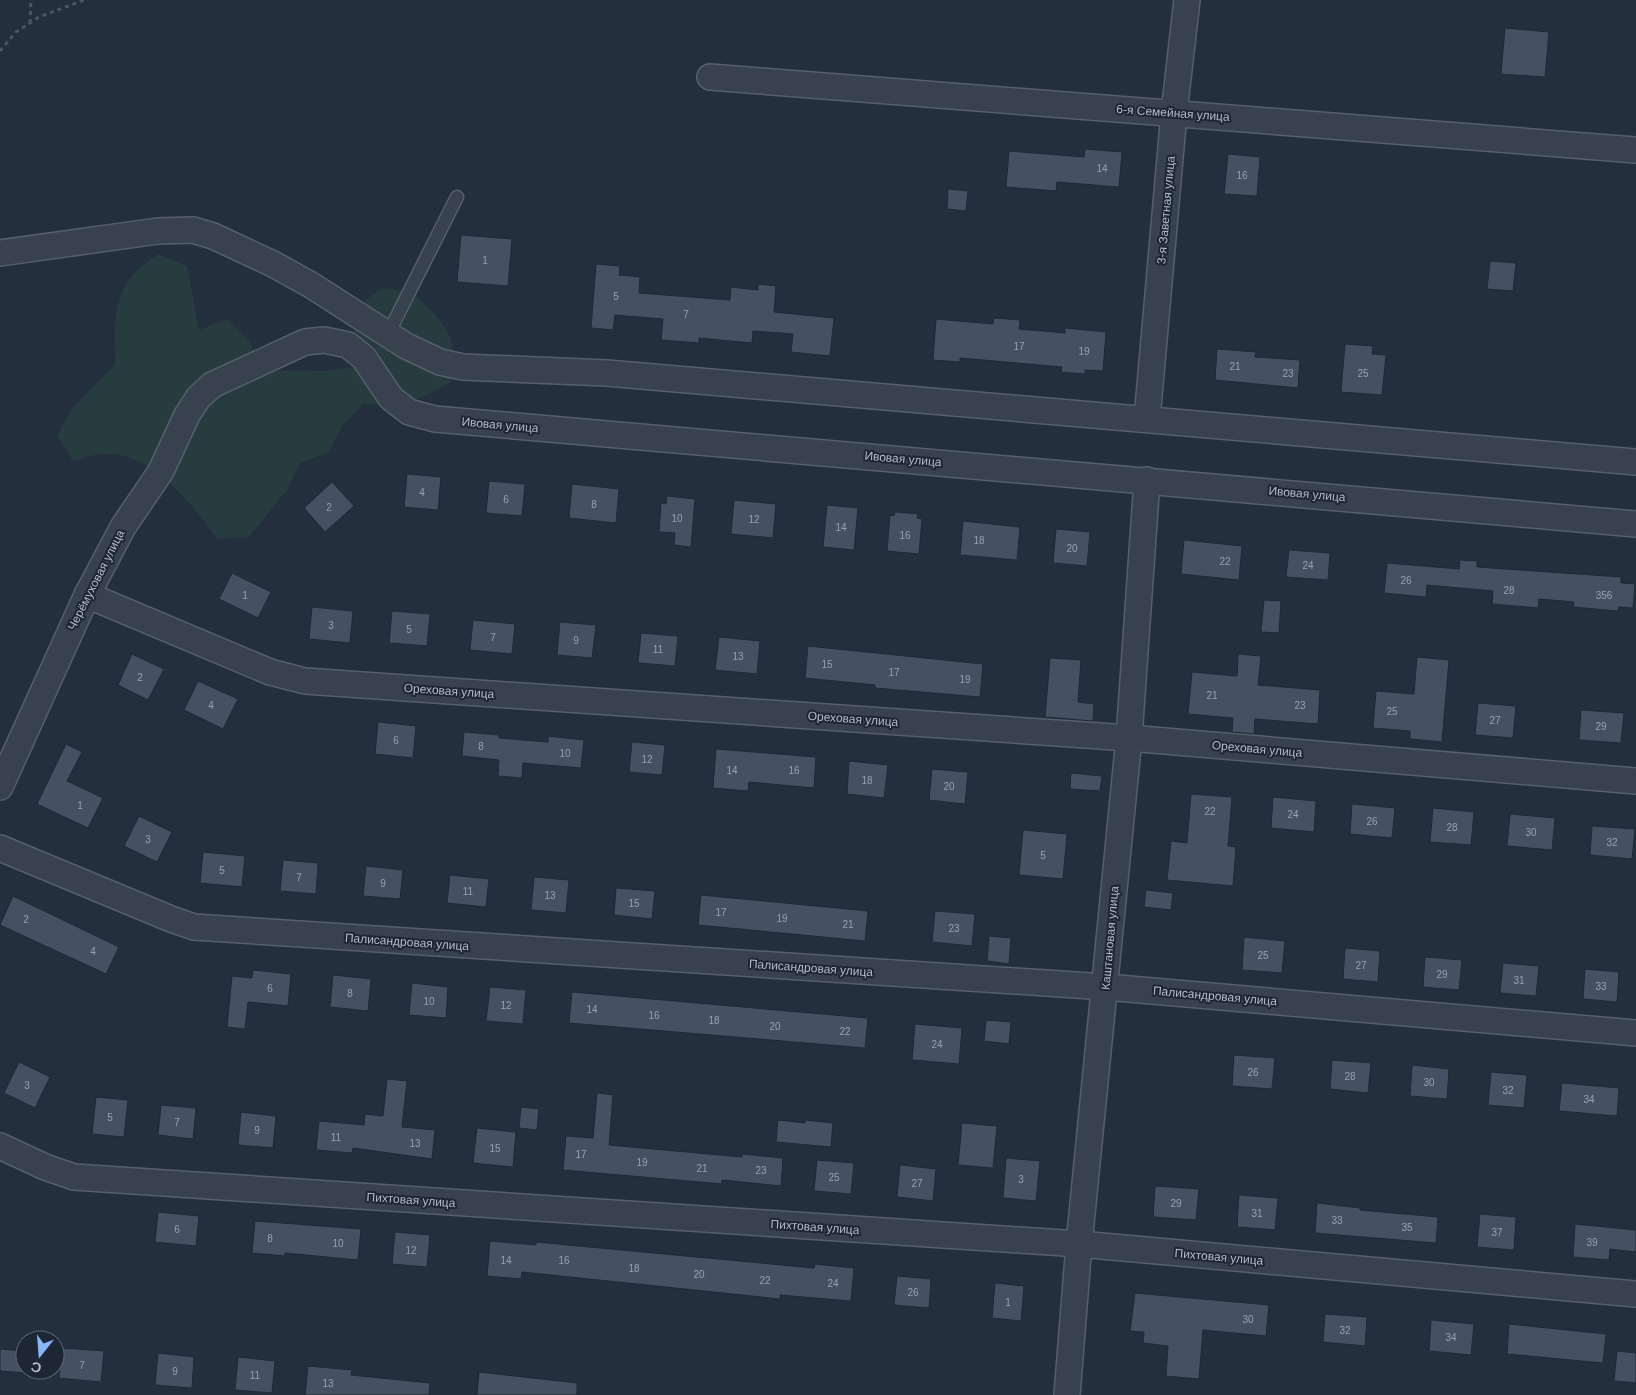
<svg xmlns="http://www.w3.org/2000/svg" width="1636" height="1395" viewBox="0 0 1636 1395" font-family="Helvetica,sans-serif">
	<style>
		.green { fill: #263c3f }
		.building { fill: #455162; stroke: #1f2835 }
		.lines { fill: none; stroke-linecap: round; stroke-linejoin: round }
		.lane-casing { stroke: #565f6c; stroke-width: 15 }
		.street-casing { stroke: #565f6c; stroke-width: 28 }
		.path { stroke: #44595c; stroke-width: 3; stroke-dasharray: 4 4; stroke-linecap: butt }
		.lane { stroke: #38414e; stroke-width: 12 }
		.street { stroke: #38414e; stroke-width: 25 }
		.labels { text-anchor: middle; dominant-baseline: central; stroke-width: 4; stroke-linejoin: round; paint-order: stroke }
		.number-label { font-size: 10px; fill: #98a1af }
		.street-label { font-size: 12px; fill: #b4bcc9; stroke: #1d2633 }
	</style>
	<rect width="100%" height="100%" fill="#242f3e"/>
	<path class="green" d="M158,254L187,266L199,330L227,319L250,341L261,370L323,371L354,367L355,308L382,288L413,292C445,326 460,333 450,383C416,402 402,407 363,404L342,426L329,452L300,463L287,490L249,537L218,539C191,504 153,451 103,454C93,454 83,459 73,461L57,436L71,410L116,363C114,334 112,298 134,274C141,266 150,260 158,254Z"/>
	<g class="building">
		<path d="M1505,28L1549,32L1545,77L1501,74Z"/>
		<path d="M1085,149L1122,152L1119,187L1057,182L1056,191L1006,187L1009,151L1084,157Z"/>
		<path d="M1228,154L1260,157L1257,196L1224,194Z"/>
		<path d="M948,189L968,191L966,211L947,209Z"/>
		<path d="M461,235L512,239L508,286L457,282Z"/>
		<path d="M1490,261L1516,263L1513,291L1487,289Z"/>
		<path d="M596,264L620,266L619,275L640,277L639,293L730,300L731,287L758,290V284L776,286L774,312L834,318L830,356L791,352L793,334L753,331L752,343L699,338V343L661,340L663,319L615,315L613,330L591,328Z"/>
		<path d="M994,318L1020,320L1019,329L1065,333V328L1106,332L1103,371L1085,370V374L1061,372L1062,367L960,358V362L933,360L936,319L993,324Z"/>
		<path d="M1345,344L1373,346L1372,354L1386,355L1382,395L1341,392Z"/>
		<path d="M1217,349L1256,352L1255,357L1300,360L1298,388L1215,380Z"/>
		<path d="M407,474L441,477L438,510L404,507Z"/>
		<path d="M489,481L525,484L522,516L486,513Z"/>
		<path d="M332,482L354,506L325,532L304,508Z"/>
		<path d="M572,484L619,489L616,523L569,518Z"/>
		<path d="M667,496L695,499L691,547L674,545L675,533L659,532L661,503L666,504Z"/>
		<path d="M734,500L776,504L773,538L731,534Z"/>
		<path d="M827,505L858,508L854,550L823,547Z"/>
		<path d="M895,512L918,514L917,518L922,519L919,554L887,551L890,515L894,516Z"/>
		<path d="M963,521L1020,527L1017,560L960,555Z"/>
		<path d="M1056,529L1090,532L1087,566L1053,563Z"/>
		<path d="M1184,540L1242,546L1239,580L1181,574Z"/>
		<path d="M1289,550L1330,553L1328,580L1286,577Z"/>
		<path d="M1460,560L1477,561V567L1621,577V583L1635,584L1633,608L1619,607L1618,611L1573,607L1574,602L1539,599L1538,608L1492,604L1493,591L1427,585L1426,597L1384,593L1387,563L1459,569Z"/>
		<path d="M232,573L271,592L258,618L219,599Z"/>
		<path d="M1264,600L1281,601L1279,633L1261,632Z"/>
		<path d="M312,607L353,611L350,643L309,639Z"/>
		<path d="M392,611L430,614L427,646L389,643Z"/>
		<path d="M473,620L515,624L512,654L470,650Z"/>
		<path d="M560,622L596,625L592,658L557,655Z"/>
		<path d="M641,633L678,636L675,666L638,663Z"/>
		<path d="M719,637L760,641L757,674L715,670Z"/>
		<path d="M808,646L983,664L980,697L875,688V685L805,678Z"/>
		<path d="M132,654L164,669L148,700L118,685Z"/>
		<path d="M1238,654L1261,656L1258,685L1320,690L1318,724L1255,719L1254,734L1232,732L1233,718L1188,714L1192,672L1237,676Z"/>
		<path d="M1417,657L1449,660L1442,742L1410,739V731L1373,728L1376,691L1414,694Z"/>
		<path d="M1050,658L1081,660L1078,702L1094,704L1093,721L1045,717Z"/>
		<path d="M198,681L238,699L223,729L184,710Z"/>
		<path d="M1478,703L1516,706L1513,738L1475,735Z"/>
		<path d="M1581,710L1624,713L1621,743L1579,740Z"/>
		<path d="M378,722L416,726L413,758L375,754Z"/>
		<path d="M464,732L499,735V738L548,742V736L584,740L581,768L523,763L522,778L498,776L499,760L462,756Z"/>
		<path d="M632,742L665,745L662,775L629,772Z"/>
		<path d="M66,744L82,752L67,781L103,798L88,828L37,804Z"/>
		<path d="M716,749L816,757L814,788L749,782L748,791L713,788Z"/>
		<path d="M849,761L888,765L884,798L847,794Z"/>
		<path d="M932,769L968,772L965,804L929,800Z"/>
		<path d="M1071,773L1102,776L1100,791L1070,789Z"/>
		<path d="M1191,794L1232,797L1228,846L1236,847L1233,886L1167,880L1171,841L1187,843Z"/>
		<path d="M1273,797L1316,801L1314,832L1271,828Z"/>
		<path d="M1352,804L1395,808L1392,838L1350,834Z"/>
		<path d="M1433,808L1474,812L1471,845L1430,842Z"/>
		<path d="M1510,814L1555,818L1552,850L1507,846Z"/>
		<path d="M139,816L172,832L157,862L124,846Z"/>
		<path d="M1592,826L1635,829L1632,859L1590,855Z"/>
		<path d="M1023,830L1067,834L1063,879L1019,875Z"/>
		<path d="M203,852L245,856L242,887L200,883Z"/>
		<path d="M283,860L318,863L316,894L280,891Z"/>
		<path d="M366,866L403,870L400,899L363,896Z"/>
		<path d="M450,875L489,879L486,907L447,903Z"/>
		<path d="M534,877L569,880L566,913L531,910Z"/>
		<path d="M616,888L655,891L652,919L614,915Z"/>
		<path d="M1146,890L1173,893L1171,910L1144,907Z"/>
		<path d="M701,895L868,911L865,941L698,925Z"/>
		<path d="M13,896L119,947L106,974L0,925Z"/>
		<path d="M935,911L975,914L972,946L932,942Z"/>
		<path d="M989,936L1011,938L1009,964L987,961Z"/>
		<path d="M1244,937L1285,941L1282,973L1242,970Z"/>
		<path d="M1345,948L1380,951L1378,982L1343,979Z"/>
		<path d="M1425,957L1462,960L1459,990L1423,987Z"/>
		<path d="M1503,963L1539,966L1536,996L1500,993Z"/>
		<path d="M1585,969L1619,972L1617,1002L1583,999Z"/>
		<path d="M253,970L291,974L288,1006L248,1002L245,1029L227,1027L232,976L252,978Z"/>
		<path d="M333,975L371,979L368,1011L330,1007Z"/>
		<path d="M412,983L448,987L446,1018L409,1015Z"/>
		<path d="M490,987L526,990L523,1024L486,1021Z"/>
		<path d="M572,992L868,1018L865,1048L569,1023Z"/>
		<path d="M986,1020L1011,1022L1009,1044L984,1041Z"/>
		<path d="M915,1024L962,1028L959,1064L912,1060Z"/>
		<path d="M1234,1055L1275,1058L1272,1089L1232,1086Z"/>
		<path d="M1332,1060L1371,1063L1368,1093L1330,1089Z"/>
		<path d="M19,1062L50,1077L35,1108L4,1093Z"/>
		<path d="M1412,1065L1449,1069L1447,1099L1410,1096Z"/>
		<path d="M1491,1072L1527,1075L1524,1108L1488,1105Z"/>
		<path d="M387,1079L407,1081L402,1127L435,1130L432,1159L353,1148L352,1153L316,1150L319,1121L364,1125L365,1114L383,1116Z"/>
		<path d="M1562,1083L1619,1088L1617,1116L1559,1111Z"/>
		<path d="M597,1093L613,1095L609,1145L742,1157V1154L783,1158L781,1186L722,1180V1184L563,1170L566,1136L593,1138Z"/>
		<path d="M96,1097L128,1100L124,1137L92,1134Z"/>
		<path d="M161,1105L196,1108L193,1139L158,1135Z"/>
		<path d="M521,1107L539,1109L537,1130L519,1128Z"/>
		<path d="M241,1112L276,1116L273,1148L238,1145Z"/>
		<path d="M778,1120L805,1123V1120L833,1123L831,1147L776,1142Z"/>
		<path d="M962,1123L997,1126L993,1168L958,1165Z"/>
		<path d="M477,1128L516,1132L513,1167L473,1163Z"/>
		<path d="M1006,1158L1040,1161L1036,1201L1003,1198Z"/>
		<path d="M817,1160L854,1163L851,1194L814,1191Z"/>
		<path d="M900,1165L936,1169L933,1201L897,1197Z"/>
		<path d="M1155,1186L1199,1189L1196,1220L1153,1217Z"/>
		<path d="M1239,1195L1278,1198L1275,1230L1237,1227Z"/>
		<path d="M1317,1203L1360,1208V1210L1438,1217L1436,1243L1315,1233Z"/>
		<path d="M158,1212L199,1216L196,1246L155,1242Z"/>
		<path d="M1480,1214L1516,1217L1514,1250L1477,1247Z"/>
		<path d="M255,1221L361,1229L358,1260L285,1253V1256L252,1253Z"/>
		<path d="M1575,1224L1636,1230V1252L1610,1249L1609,1260L1573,1257Z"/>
		<path d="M395,1232L430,1235L427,1267L392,1264Z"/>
		<path d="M490,1241L536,1245V1242L814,1268L815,1264L854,1268L851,1301L780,1295V1299L522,1272L521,1279L487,1276Z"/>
		<path d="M897,1276L931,1279L929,1308L894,1305Z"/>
		<path d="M995,1283L1024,1286L1021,1321L992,1318Z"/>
		<path d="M1135,1293L1269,1305L1266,1336L1203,1330L1199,1379L1166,1376L1168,1346L1143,1343L1144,1332L1130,1331Z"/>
		<path d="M1325,1314L1367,1317L1365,1346L1323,1342Z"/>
		<path d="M1431,1320L1474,1324L1471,1355L1429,1351Z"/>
		<path d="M1509,1324L1606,1334L1603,1363L1507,1354Z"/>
		<path d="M62,1348L104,1351L101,1382L59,1378Z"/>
		<path d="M0,1349L25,1351V1373L0,1371Z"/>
		<path d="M1617,1351L1636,1353V1383L1614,1381Z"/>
		<path d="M158,1353L194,1357L192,1388L155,1385Z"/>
		<path d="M238,1357L275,1361L272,1393L235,1390Z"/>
		<path d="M308,1366L352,1370L351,1375L430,1383L429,1395H305Z"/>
		<path d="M479,1372L577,1383V1395H477Z"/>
	</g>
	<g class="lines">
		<g class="lane-casing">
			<path id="lane" d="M388,334L457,197"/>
		</g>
		<g class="street-casing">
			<g id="street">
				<path d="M710,77L1636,150"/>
				<path d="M0,253L158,231L193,230L213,236L273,264L311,285L406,346L440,362L463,367L607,373L1636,462"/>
				<path d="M1147,419L1174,113L1187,0"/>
				<path d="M87,595L270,672L305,681L1129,738L1636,781"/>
				<path d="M0,787L87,595L123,527L161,471L187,415L198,398L212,385L305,342L324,340L348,345L364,358L391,398L409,412L435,419L1636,524"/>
				<path d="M0,848L171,919L194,927L1106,987L1636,1033"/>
				<path d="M0,1146L45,1167L74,1177L1079,1244L1636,1294"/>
				<path d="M1067,1395L1079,1244L1129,738L1147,480"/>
			</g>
		</g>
		<g class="path">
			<path d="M30,23L31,0"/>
			<path d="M0,51L16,32L39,17L84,0"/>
		</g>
		<use href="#lane" class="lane"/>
		<use href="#street" class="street"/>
	</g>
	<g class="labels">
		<g class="number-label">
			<text x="1102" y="168">14</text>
			<text x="1242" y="175">16</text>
			<text x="485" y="260">1</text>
			<text x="616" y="296">5</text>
			<text x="686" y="314">7</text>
			<text x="1019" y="346">17</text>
			<text x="1084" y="351">19</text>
			<text x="1235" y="366">21</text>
			<text x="1288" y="373">23</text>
			<text x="1363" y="373">25</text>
			<text x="422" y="492">4</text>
			<text x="506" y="499">6</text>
			<text x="594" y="504">8</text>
			<text x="329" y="507">2</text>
			<text x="677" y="518">10</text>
			<text x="754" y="519">12</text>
			<text x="841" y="527">14</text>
			<text x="905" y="535">16</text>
			<text x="979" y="540">18</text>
			<text x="1072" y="548">20</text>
			<text x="1225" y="561">22</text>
			<text x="1308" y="565">24</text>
			<text x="1406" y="580">26</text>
			<text x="1509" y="590">28</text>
			<text x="245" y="595">1</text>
			<text x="1604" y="595">356</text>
			<text x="331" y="625">3</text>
			<text x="409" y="629">5</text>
			<text x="493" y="637">7</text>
			<text x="576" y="640">9</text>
			<text x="658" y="649">11</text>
			<text x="738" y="656">13</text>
			<text x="827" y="664">15</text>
			<text x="894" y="672">17</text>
			<text x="140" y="677">2</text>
			<text x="965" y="679">19</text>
			<text x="1212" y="695">21</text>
			<text x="211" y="705">4</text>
			<text x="1300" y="705">23</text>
			<text x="1392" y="711">25</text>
			<text x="1495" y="720">27</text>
			<text x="1601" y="726">29</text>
			<text x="396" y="740">6</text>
			<text x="481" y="746">8</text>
			<text x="565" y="753">10</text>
			<text x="647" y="759">12</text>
			<text x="732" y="770">14</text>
			<text x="794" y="770">16</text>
			<text x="867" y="780">18</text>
			<text x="949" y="786">20</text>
			<text x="80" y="805">1</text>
			<text x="1210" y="811">22</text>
			<text x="1293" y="814">24</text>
			<text x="1372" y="821">26</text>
			<text x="1452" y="827">28</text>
			<text x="1531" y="832">30</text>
			<text x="148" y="839">3</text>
			<text x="1612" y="842">32</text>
			<text x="1043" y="855">5</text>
			<text x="222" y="870">5</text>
			<text x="299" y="877">7</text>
			<text x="383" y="883">9</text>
			<text x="468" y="891">11</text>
			<text x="550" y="895">13</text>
			<text x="634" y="903">15</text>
			<text x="721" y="912">17</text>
			<text x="782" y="918">19</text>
			<text x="26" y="919">2</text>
			<text x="848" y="924">21</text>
			<text x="954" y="928">23</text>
			<text x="93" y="951">4</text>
			<text x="1263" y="955">25</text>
			<text x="1361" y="965">27</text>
			<text x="1442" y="974">29</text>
			<text x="1519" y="980">31</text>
			<text x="1601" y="986">33</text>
			<text x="270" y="988">6</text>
			<text x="350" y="993">8</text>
			<text x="429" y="1001">10</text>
			<text x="506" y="1005">12</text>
			<text x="592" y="1009">14</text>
			<text x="654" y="1015">16</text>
			<text x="714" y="1020">18</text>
			<text x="775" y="1026">20</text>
			<text x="845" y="1031">22</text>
			<text x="937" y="1044">24</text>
			<text x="1253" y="1072">26</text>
			<text x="1350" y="1076">28</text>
			<text x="1429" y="1082">30</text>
			<text x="27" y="1085">3</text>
			<text x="1508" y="1090">32</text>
			<text x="1589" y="1099">34</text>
			<text x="110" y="1117">5</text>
			<text x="177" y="1122">7</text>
			<text x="257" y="1130">9</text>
			<text x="336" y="1137">11</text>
			<text x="415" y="1143">13</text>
			<text x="495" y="1148">15</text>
			<text x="581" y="1154">17</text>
			<text x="642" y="1162">19</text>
			<text x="702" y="1168">21</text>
			<text x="761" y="1170">23</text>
			<text x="834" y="1177">25</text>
			<text x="1021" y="1179">3</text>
			<text x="917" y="1183">27</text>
			<text x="1176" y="1203">29</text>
			<text x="1257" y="1213">31</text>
			<text x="1337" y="1220">33</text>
			<text x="1407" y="1227">35</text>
			<text x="177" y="1229">6</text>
			<text x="1497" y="1232">37</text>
			<text x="270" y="1238">8</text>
			<text x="1592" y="1242">39</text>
			<text x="338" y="1243">10</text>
			<text x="411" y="1250">12</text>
			<text x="506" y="1260">14</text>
			<text x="564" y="1260">16</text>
			<text x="634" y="1268">18</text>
			<text x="699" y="1274">20</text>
			<text x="765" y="1280">22</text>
			<text x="833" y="1283">24</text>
			<text x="913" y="1292">26</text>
			<text x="1008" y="1302">1</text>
			<text x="1248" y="1319">30</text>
			<text x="1345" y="1330">32</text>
			<text x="1451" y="1337">34</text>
			<text x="82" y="1365">7</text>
			<text x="175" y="1371">9</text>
			<text x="255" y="1375">11</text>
			<text x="328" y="1383">13</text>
		</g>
		<g class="street-label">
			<text transform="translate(1173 113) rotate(4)">6-я Семейная улица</text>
			<text transform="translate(1166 210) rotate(-85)">3-я Заветная улица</text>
			<text transform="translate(500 425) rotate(5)">Ивовая улица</text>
			<text transform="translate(903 459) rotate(5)">Ивовая улица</text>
			<text transform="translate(1307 494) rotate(5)">Ивовая улица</text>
			<text transform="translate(96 580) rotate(-63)">Черёмуховая улица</text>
			<text transform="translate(449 691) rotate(4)">Ореховая улица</text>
			<text transform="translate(853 719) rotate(4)">Ореховая улица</text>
			<text transform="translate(1257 749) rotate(5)">Ореховая улица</text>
			<text transform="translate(1110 938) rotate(-85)">Каштановая улица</text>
			<text transform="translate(407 942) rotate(4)">Палисандровая улица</text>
			<text transform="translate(811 968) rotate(4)">Палисандровая улица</text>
			<text transform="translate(1215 996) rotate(5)">Палисандровая улица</text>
			<text transform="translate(411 1200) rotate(4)">Пихтовая улица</text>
			<text transform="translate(815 1227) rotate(4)">Пихтовая улица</text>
			<text transform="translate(1219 1257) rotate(5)">Пихтовая улица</text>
		</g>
	</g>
	<g transform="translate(40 1355) rotate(197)"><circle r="24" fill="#1d2633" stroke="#59626f"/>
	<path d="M0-4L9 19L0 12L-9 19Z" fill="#8ab4f8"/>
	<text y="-8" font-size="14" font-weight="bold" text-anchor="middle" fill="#b4bcc9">С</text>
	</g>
</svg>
